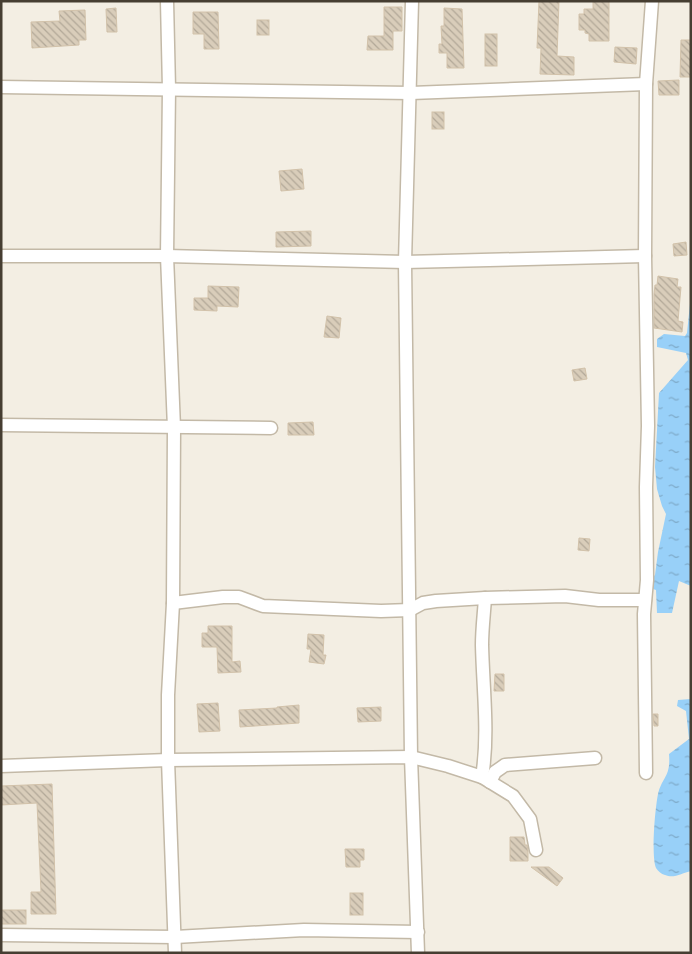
<svg xmlns="http://www.w3.org/2000/svg" width="692" height="954" viewBox="0 0 692 954" font-family="Arial,sans-serif">
	<style>
		.water { fill: url(#water-ripples) }
		.building { fill: url(#building-back-hatch); stroke: #d2c2aa }
		.lines { fill: none; stroke-linecap: round; stroke-linejoin: round }
		.minor-casing { stroke: #c3b9a7; stroke-width: 15 }
		.minor { stroke: #fff; stroke-width: 12 }
	</style>
	<defs>
		<pattern id="water-ripples" width="26" height="14" patternUnits="userSpaceOnUse" patternTransform="scale(1.25)"><rect width="26" height="14" fill="#98d0f8"/><path d="M2 4q2-2 4 0t4 0M15 11q2-2 4 0t4 0" fill="none" stroke="#7eaac9"/></pattern>
		<pattern id="building-back-hatch" width="6" height="6" patternUnits="userSpaceOnUse" patternTransform="scale(1.25)"><rect width="6" height="6" fill="#d9cdba"/><path d="M-1 5l2 2M0 0l6 6M5-1l2 2" fill="none" stroke="#b2a898"/></pattern>
	</defs>
	<rect width="100%" height="100%" fill="#f3eee3"/>
	<g class="water">
		<path d="M691,294V586L679,581L672,613H657L656,590L653,589V577L655,575L658,552L666,514L662,506L657,489L655,467L659,393L688,360L686,353L657,347V339L664,334L685,336L687,333Z"/>
		<path d="M691,699V871C682,873 674,879 665,875C661,874 658,871 656,868C651,856 655,809 658,794C662,777 671,777 669,754L689,739L686,711L677,706L678,700Z"/>
	</g>
	<g class="building">
		<path d="M539,1H559L557,56L574,57V75L540,74L541,48H537Z"/>
		<path d="M593,1H609V41H589V34L585,33V30H579V14H584V9H593Z"/>
		<path d="M384,7H402V31H393V50H367L368,36H384Z"/>
		<path d="M116,8L117,32H107L106,9Z"/>
		<path d="M444,8L462,9L464,68H447V53H439V44H442L441,26H444Z"/>
		<path d="M85,10L86,40H79V45L32,48L31,22L60,21L59,11Z"/>
		<path d="M193,12H218L219,49H204V34H193Z"/>
		<rect x="257" y="20" width="12" height="15"/>
		<rect x="485" y="34" width="12" height="32"/>
		<path d="M681,40H691V77H680Z"/>
		<path d="M615,47L637,48L636,64L614,62Z"/>
		<path d="M679,80V95H659L658,81Z"/>
		<rect x="432" y="112" width="12" height="17"/>
		<path d="M302,169L304,189L281,191L279,171Z"/>
		<path d="M311,231V246L276,247V232Z"/>
		<path d="M686,242L687,255L674,256L673,244Z"/>
		<path d="M658,276L678,279L677,287H681L678,321L683,322L682,332L654,328V294L655,285H657Z"/>
		<path d="M208,286L239,287L238,307L217,306V311L194,310V298H208Z"/>
		<path d="M327,316L341,318L339,338L324,337Z"/>
		<path d="M585,368L587,379L574,381L572,370Z"/>
		<path d="M313,422L314,435H288V423Z"/>
		<path d="M579,538L590,539L589,551L578,550Z"/>
		<path d="M208,626H232V662L240,661L241,672L218,673L217,647H202V633H208Z"/>
		<path d="M308,634L324,635L323,655H326L324,664L309,662L311,649H307Z"/>
		<path d="M495,674H504V691H494Z"/>
		<path d="M218,703L220,731L199,732L197,704Z"/>
		<path d="M299,705V723L240,727L239,710L277,708V707Z"/>
		<path d="M381,707V721L358,722L357,708Z"/>
		<path d="M653,714H658V726H654Z"/>
		<path d="M52,784L56,914H31V892H41L37,803L1,805V786Z"/>
		<path d="M510,837H524L525,845H527L528,851V861H510Z"/>
		<path d="M345,849H364V860H360V867H346Z"/>
		<path d="M531,867H549L563,878L557,886Z"/>
		<rect x="350" y="893" width="13" height="22"/>
		<rect x="1" y="910" width="25" height="14"/>
	</g>
	<g class="lines">
		<g class="minor-casing">
			<g id="minor">
				<path d="M167,1L169,89L167,256L174,428L173,603L168,695V760L175,953"/>
				<path d="M412,1L405,262L411,757L418,953"/>
				<path d="M1,87L411,93L646,84"/>
				<path d="M1,256H167L405,262L645,256"/>
				<path d="M1,425L271,428"/>
				<path d="M173,603L223,597H239L263,606L381,611L410,610L423,603L436,601L485,598L565,596L599,600H645"/>
				<path d="M1,766L168,760L411,757L448,766L482,777L513,796L530,819L536,850"/>
				<path d="M646,773L644,614L647,580L646,487L648,426L645,256L646,84L652,1"/>
				<path d="M482,777C489,734 483,689 482,645C482,629 484,614 485,598"/>
				<path d="M490,782L495,772L505,765L595,758"/>
				<path d="M1,935L175,937L304,930L418,932"/>
			</g>
		</g>
		<use href="#minor" class="minor"/>
	</g>
	<rect width="692" height="954" fill="none" stroke="#463e32" stroke-width="5"/>
</svg>
